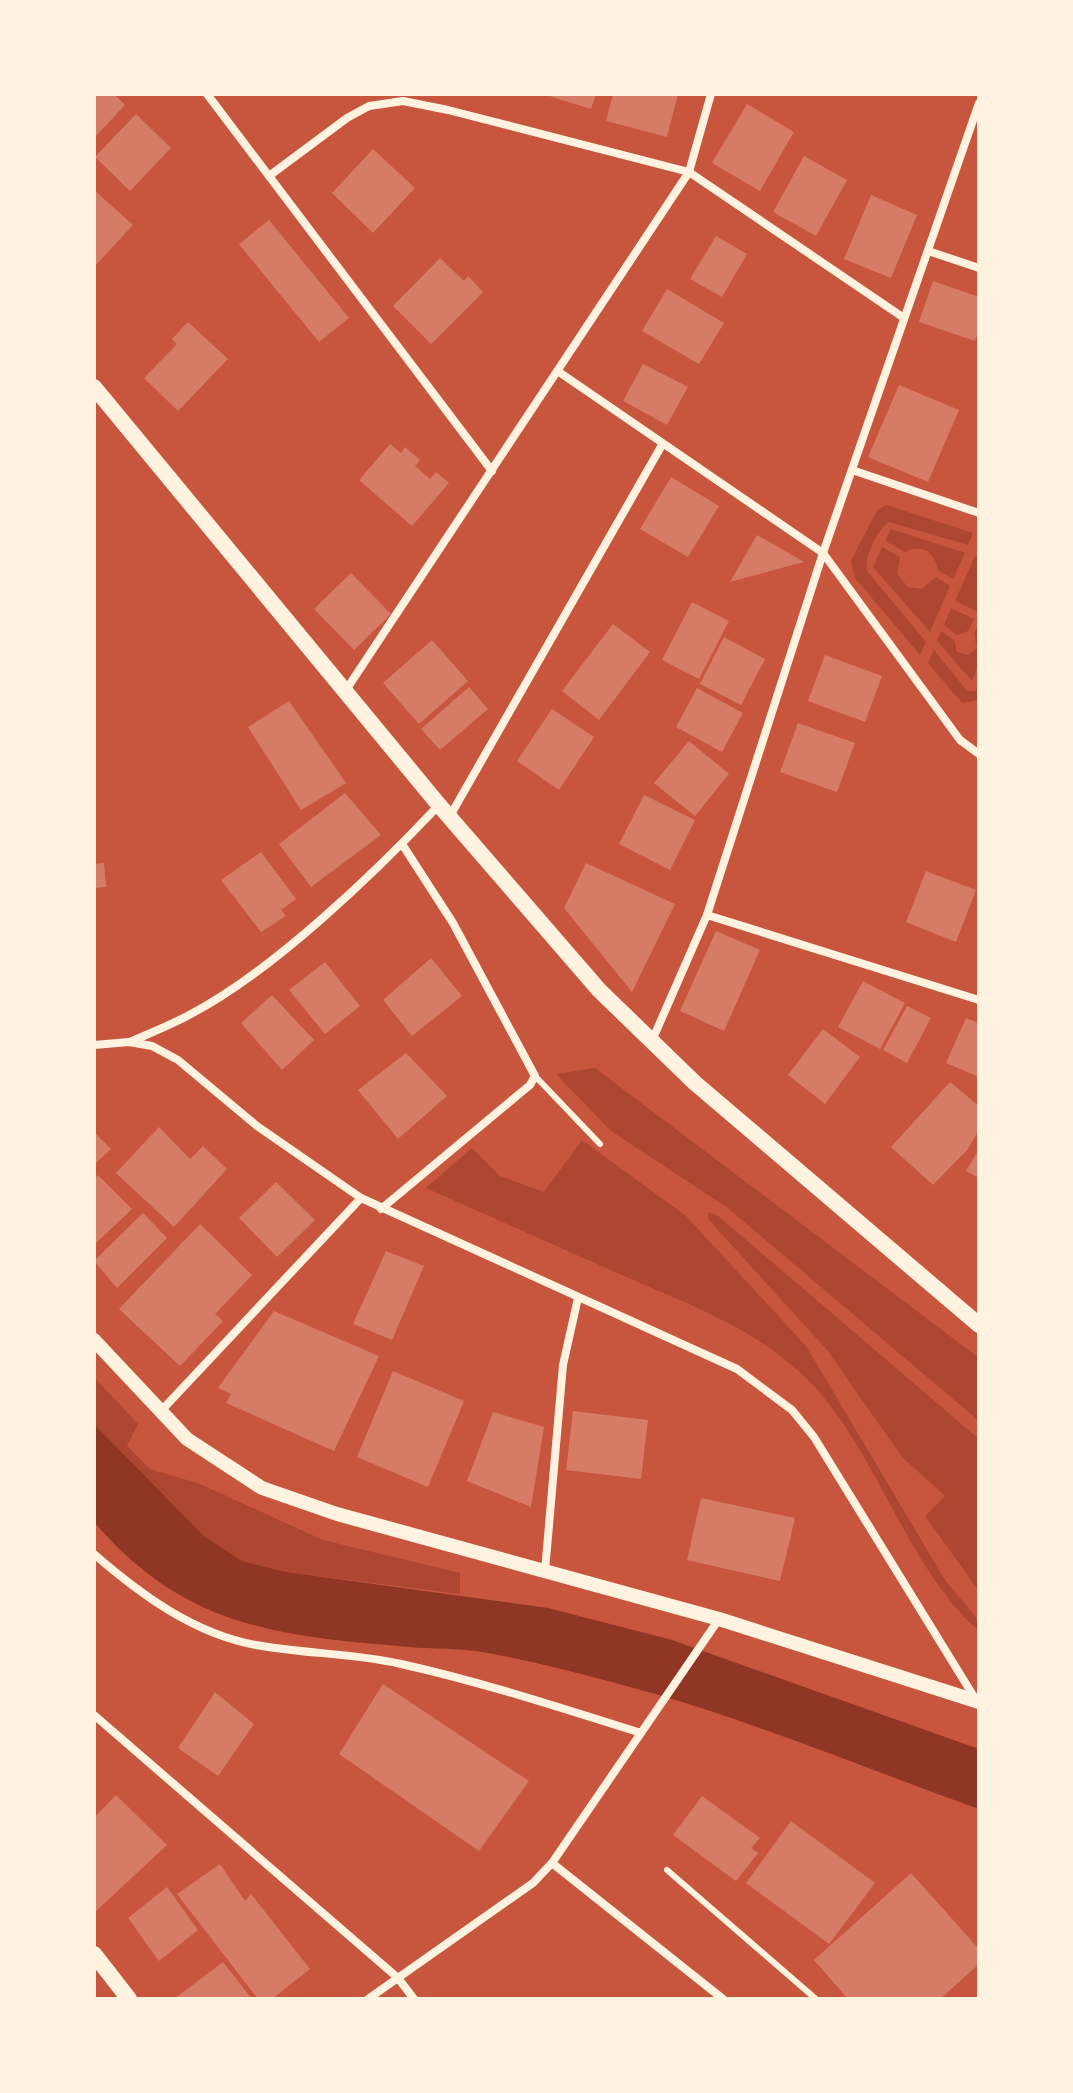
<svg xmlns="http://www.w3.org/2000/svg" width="1073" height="2093" viewBox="0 0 1073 2093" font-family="'DejaVu Sans',sans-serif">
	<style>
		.green { fill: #ae4732 }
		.water { fill: #8f3625 }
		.building { fill: #d67c66 }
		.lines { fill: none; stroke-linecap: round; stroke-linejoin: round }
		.service { stroke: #fff3e0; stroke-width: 6 }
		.minor { stroke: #fff3e0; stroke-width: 8 }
		.tertiary { stroke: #fff3e0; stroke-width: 14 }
		.secondary { stroke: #fff3e0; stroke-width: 16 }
	</style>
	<rect width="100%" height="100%" fill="#c8553d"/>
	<g class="green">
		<path d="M886,505L973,533L968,545L889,522C877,530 864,557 867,571L926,642L920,655L855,578L851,561L877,510Z"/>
		<path d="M891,529L965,553L953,579L938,570C935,552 921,543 905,552L885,541Z"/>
		<path d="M882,547L900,557L897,574L908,587L922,589L936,577L950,586L930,632L873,567Z"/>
		<path d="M975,556L979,558V612L955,601Z"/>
		<path d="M951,608L974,619L968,631L957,635L944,625Z"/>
		<path d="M979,624V664L972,681L937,641L941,631L954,640L957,652L968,655L977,648L974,634Z"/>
		<path d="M934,650L967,691H975L979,685V700L962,703L928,663Z"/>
		<path d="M595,1068L979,1358V1421L729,1209L611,1131L556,1074Z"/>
		<path d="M582,1140L686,1216L806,1346L945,1580L979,1621V1631C913,1574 881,1467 825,1399C771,1332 691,1306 615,1272C552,1244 489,1216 426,1188L472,1148L500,1176L544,1192Z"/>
		<path d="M708,1212L717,1215L979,1439V1591L925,1516L945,1496L902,1457L827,1350L709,1220Z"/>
		<path d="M94,1377L138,1424L127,1446L150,1469L200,1484L323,1540L460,1573V1594L286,1572L242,1561L204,1536L94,1424Z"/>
	</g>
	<path class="water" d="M94,1424L204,1536L242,1561L286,1572L548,1608L672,1640L979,1749V1809C873,1771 767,1727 659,1695C602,1679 540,1662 482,1652C458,1648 433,1649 409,1647C278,1636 185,1628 94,1522Z"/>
	<g class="building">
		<path d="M94,94H114L125,105L94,138Z"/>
		<path d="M543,94H596L591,109Z"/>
		<path d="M613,94H678L667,137L606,121Z"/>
		<path d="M747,104L794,132L760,191L712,163Z"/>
		<path d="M136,114L171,148L130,191L95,157Z"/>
		<path d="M373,149L415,188L373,233L332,193Z"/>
		<path d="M804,156L847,180L816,236L773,212Z"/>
		<path d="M94,190L133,225L94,267Z"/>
		<path d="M871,195L917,215L891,278L844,259Z"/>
		<path d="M269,220L349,318L319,342L239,244Z"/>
		<path d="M716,236L747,254L722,297L690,279Z"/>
		<path d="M440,258L464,281L468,276L483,292L431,344L393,306Z"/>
		<path d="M933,281L979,297V330L975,341L919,322Z"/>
		<path d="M667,289L724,323L699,364L642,331Z"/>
		<path d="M188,322L228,359L178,411L144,378L177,344L172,339Z"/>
		<path d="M643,364L688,387L667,425L623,401Z"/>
		<path d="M899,385L959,410L928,482L868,457Z"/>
		<path d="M390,444L401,453L405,447L420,460L415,466L430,479L436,472L449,483L412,526L359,480Z"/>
		<path d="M671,477L719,506L688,557L640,529Z"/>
		<path d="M757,535L804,562L730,582Z"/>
		<path d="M351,573L391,614L354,650L314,609Z"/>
		<path d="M692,602L729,621L699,679L662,660Z"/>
		<path d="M613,624L650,652L599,720L562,691Z"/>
		<path d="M724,637L765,659L741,705L700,684Z"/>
		<path d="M432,640L468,681L419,724L383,683Z"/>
		<path d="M825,655L882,676L865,722L808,701Z"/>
		<path d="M469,687L488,709L440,750L421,729Z"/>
		<path d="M697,688L743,713L722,752L676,727Z"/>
		<path d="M289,701L346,783L301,810L248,727Z"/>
		<path d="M552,709L594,737L559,790L517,761Z"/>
		<path d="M798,723L855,743L837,792L780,772Z"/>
		<path d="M689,741L729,774L695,816L654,783Z"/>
		<path d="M345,793L381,835L311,887L279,844Z"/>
		<path d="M644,795L695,820L670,870L619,844Z"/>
		<path d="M261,852L296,899L281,910L286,916L261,932L221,880Z"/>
		<path d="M104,863L106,887L94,888V864Z"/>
		<path d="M586,863L675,904L632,992L564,908Z"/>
		<path d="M926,871L976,890L956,942L906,922Z"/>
		<path d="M716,931L760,950L724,1031L680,1011Z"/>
		<path d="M431,958L462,996L412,1036L383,1000Z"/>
		<path d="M325,962L360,1006L325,1034L289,990Z"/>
		<path d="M863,981L905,1003L880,1049L838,1027Z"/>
		<path d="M272,995L314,1040L282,1070L241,1023Z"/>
		<path d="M907,1006L931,1018L907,1063L883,1050Z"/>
		<path d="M966,1018L979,1023V1077L946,1063Z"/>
		<path d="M823,1029L860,1057L825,1104L788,1075Z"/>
		<path d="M406,1053L447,1096L398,1139L358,1090Z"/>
		<path d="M950,1082L979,1106V1130L968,1149L933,1185L891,1147Z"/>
		<path d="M159,1127L190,1159L203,1146L227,1169L174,1227L116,1173Z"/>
		<path d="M94,1132L111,1149L94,1165Z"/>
		<path d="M979,1149V1178L966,1171Z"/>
		<path d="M98,1175L132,1209L94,1245V1179Z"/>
		<path d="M276,1182L315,1220L277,1257L239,1218Z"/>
		<path d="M143,1213L167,1238L117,1288L94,1261Z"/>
		<path d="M200,1224L252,1275L215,1314L223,1321L180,1366L119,1309Z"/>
		<path d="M386,1251L424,1266L392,1340L353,1324Z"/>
		<path d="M274,1311L379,1356L334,1451L226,1403L231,1394L218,1388Z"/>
		<path d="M393,1371L464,1401L428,1487L357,1457Z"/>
		<path d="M573,1411L648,1420L641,1479L566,1470Z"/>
		<path d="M493,1412L544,1427L531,1507L467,1481Z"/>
		<path d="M701,1498L795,1518L780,1581L687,1560Z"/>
		<path d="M383,1684L529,1781L479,1851L339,1754Z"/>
		<path d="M215,1692L254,1724L218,1776L178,1748Z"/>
		<path d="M116,1795L167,1845L94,1913V1818Z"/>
		<path d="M702,1796L760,1838L751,1848L758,1853L736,1881L673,1835Z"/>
		<path d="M791,1821L875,1883L829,1944L746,1883Z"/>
		<path d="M220,1864L245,1901L251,1894L310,1969L272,1999H258L177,1894Z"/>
		<path d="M911,1873L979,1949V1964L940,1999H848L814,1960Z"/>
		<path d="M167,1887L198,1930L159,1961L128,1918Z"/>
		<path d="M223,1962L252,1999H174Z"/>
	</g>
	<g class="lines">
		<g class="service">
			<path d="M535,1076L600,1144"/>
			<path d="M667,1870L816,1999"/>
		</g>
		<g class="minor">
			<path d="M207,94L492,471"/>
			<path d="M269,176L347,118L369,106L403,101L448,110L689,172L904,318"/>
			<path d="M928,251L979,268"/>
			<path d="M559,372L823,553L960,740L979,754"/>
			<path d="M852,470L979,513"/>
			<path d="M346,690L689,172L711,94"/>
			<path d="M450,816L662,445"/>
			<path d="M707,915L979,1000"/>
			<path d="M130,1042C150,1033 171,1025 191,1014C273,971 375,873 439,805"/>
			<path d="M651,1043L707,915L823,553L979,103"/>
			<path d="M94,1045L129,1042L152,1046L178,1060L257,1126L361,1198L737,1369L792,1410L814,1437L976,1700"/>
			<path d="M381,1209L530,1085L535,1076L453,923L402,844"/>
			<path d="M160,1412L361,1198"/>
			<path d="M94,1554C140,1594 194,1634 256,1645C304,1654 354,1653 401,1664C482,1682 561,1708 641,1733"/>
			<path d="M545,1571L563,1365L578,1298"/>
			<path d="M94,1715L398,1978L414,1999"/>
			<path d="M552,1863L723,1999"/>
			<path d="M368,1999L533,1883L552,1863L719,1619"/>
		</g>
		<path class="tertiary" d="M94,1340L187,1439L262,1488L337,1514L719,1619L979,1702"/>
		<g class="secondary">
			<path d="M94,387L439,805L599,990L695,1083L979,1325"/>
			<path d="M94,1954L129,1999"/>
		</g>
	</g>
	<rect width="1073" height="2093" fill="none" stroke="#fff3e0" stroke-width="192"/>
</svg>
